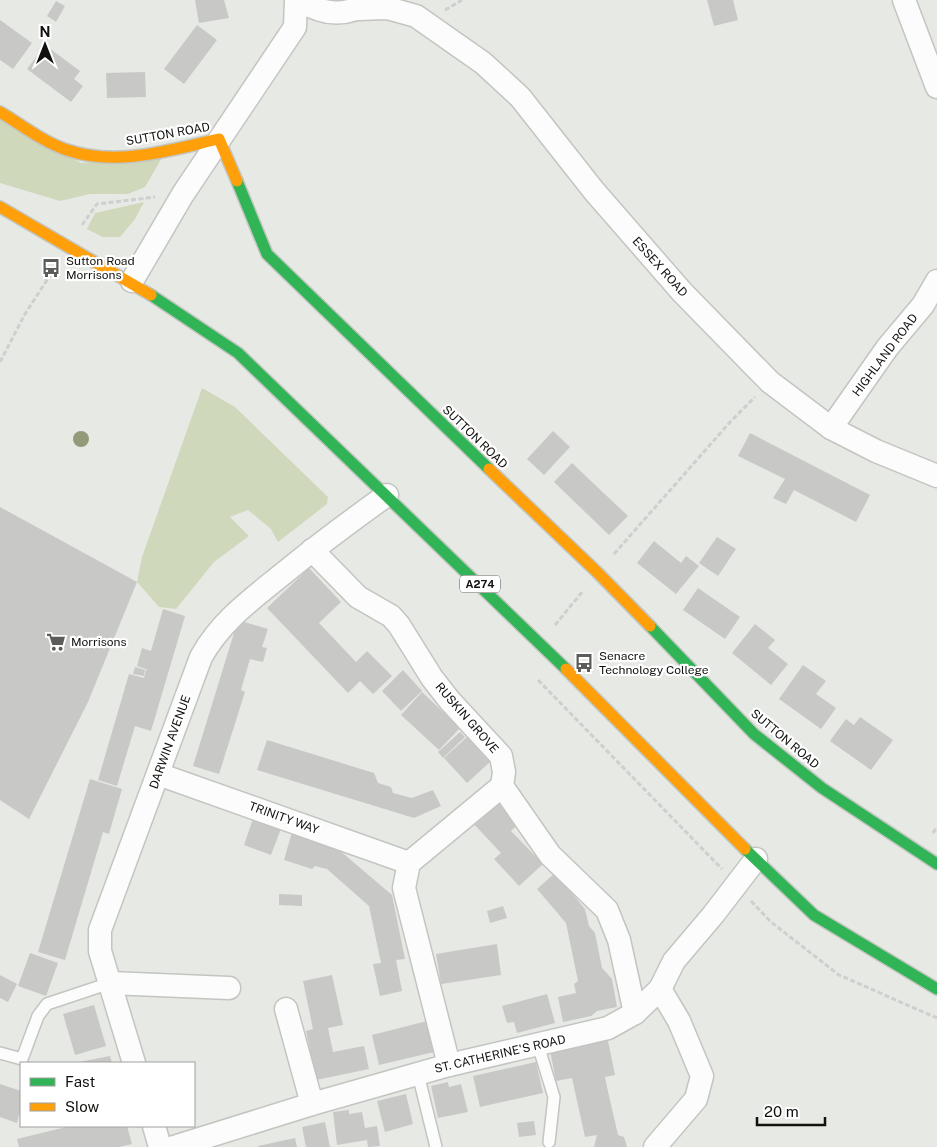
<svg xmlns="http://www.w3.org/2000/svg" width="937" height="1147" viewBox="0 0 937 1147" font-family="'Public Sans',sans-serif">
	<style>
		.green { fill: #d0d8bc }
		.building { fill: #c8c9c6 }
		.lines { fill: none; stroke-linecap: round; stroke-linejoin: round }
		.lane-casing { stroke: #c3c5c1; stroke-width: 14 }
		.street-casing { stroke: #c3c5c1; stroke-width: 25 }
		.fast-casing { stroke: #c3c5c1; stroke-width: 14 }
		.slow-casing { stroke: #c3c5c1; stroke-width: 14 }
		.path { stroke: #cecfce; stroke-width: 3; stroke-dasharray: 5 2.5; stroke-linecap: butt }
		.lane { stroke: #fbfcfb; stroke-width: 11 }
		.street { stroke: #fbfcfb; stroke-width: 22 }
		.fast { stroke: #30b455; stroke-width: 11 }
		.slow { stroke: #ff9f0a; stroke-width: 11 }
		.tree { fill: #939a79 }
		.labels { text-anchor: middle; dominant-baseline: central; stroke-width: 4.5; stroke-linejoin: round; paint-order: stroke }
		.shield { fill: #fff; stroke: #585857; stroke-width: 1 }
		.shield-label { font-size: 11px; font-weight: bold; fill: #11110f }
		.street-label { font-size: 12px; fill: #11110f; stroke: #fff }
		.poi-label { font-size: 12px; fill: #11110f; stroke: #fff; text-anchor: start }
	</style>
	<rect width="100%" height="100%" fill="#e7e9e5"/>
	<g class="green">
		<path d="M0,119L81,163L163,156L145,187L128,194H90L60,201L0,183Z"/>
		<path d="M144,202L135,219L120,237H103L87,229L95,213Z"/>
		<path d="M202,388L235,407L328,497L327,504L278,542L271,529L248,510L230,517L249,536L214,562L176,609L159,607L137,582L142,557Z"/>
	</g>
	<g class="building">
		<path d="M195,0H224L229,18L199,23Z"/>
		<path d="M707,0H733L738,20L714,26Z"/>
		<path d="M56,1L65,6L56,22L47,16Z"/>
		<path d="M0,20L32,43L13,69L0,60Z"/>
		<path d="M197,25L217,40L184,84L164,69Z"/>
		<path d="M45,45L80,71L74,79L83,86L71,102L27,69Z"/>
		<path d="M145,72L146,97L107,98L106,73Z"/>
		<path d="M553,431L570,447L544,475L527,459Z"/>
		<path d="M750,433L870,495L856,522L794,490L786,504L773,498L785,479L738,456Z"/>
		<path d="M572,463L628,516L609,535L554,482Z"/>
		<path d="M0,507L137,582L88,702L29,819L0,800Z"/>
		<path d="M717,537L736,549L718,576L699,563Z"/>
		<path d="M654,541L681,563L686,556L699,566L676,594L637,563Z"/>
		<path d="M309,568L341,602L319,623L356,662L367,651L392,676L373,694L360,681L348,693L267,608Z"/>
		<path d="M698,588L740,617L725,639L683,610Z"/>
		<path d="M163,609L185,616L151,731L135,726L117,786L98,780L129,674L144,678L146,670H148L137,666L142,648L151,651Z"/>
		<path d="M238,620L268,629L262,647L267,648L263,662L250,659L241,690L245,692L219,774L193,766Z"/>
		<path d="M755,624L775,640L768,648L788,664L771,685L732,653Z"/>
		<path d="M803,665L826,681L816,694L836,708L821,729L779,699Z"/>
		<path d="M135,667L145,670L144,676L133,674Z"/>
		<path d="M403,670L422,691L401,711L382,691Z"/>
		<path d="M422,692L460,728L439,750L401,715Z"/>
		<path d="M860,717L893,740L871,770L830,741L846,719L854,725Z"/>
		<path d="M460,732L465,737L443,758L438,752Z"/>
		<path d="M467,737L490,762L467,783L444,758Z"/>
		<path d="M267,740L374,773L378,783L391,787L393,793L412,798L433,790L441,806L414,818L257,770Z"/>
		<path d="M90,779L122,789L109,834L103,832L65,960L38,952Z"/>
		<path d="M495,798L519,823L511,831L543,864L519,886L494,859L501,853L471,821Z"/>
		<path d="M254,816L282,826L271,855L244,845Z"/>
		<path d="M292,832L332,844L392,895L405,959L396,960L402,991L380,996L373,964L381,963L369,906L327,869L315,866L312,869L284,860Z"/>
		<path d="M555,873L585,909L589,926L595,933L602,968L612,979L617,1007L597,1011L591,1016L563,1022L558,997L576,993L574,984L578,981L566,923L537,889Z"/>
		<path d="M279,894L302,895V906L279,905Z"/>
		<path d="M503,906L507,918L490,923L487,911Z"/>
		<path d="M497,944L501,975L441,984L436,954Z"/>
		<path d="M30,953L58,963L46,996L18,986Z"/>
		<path d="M0,975L17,984L8,1002L0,998Z"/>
		<path d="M332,975L343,1025L328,1028L333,1052L364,1046L369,1069L316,1080L306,1031L313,1029L303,981Z"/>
		<path d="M547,994L555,1023L517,1033L514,1022L507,1023L502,1006Z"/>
		<path d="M94,1005L106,1046L75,1055L63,1014Z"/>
		<path d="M427,1021L434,1052L379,1065L372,1035Z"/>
		<path d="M603,1040L608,1041L615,1075L605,1077L607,1087L618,1135L624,1137L627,1147H594L597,1135L585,1137L572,1078L556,1081L550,1051Z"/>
		<path d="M110,1056L112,1063H79V1062Z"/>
		<path d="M536,1062L543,1093L480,1107L473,1076Z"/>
		<path d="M448,1082L449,1087L461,1084L468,1112L438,1118L431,1086Z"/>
		<path d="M0,1084L21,1091V1108L17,1123L0,1117Z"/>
		<path d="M406,1094L413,1124L385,1132L377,1101Z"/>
		<path d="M349,1110V1114L362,1112L365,1128L377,1126L380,1146L368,1147L367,1140L337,1145L333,1112Z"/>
		<path d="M534,1121L536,1135L519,1137L517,1123Z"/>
		<path d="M325,1122L330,1147H306L302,1127Z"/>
		<path d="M70,1126H127L132,1144L119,1147H19L17,1139Z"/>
		<path d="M295,1138L297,1147H258V1146Z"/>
	</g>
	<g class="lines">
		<g class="lane-casing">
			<g id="lane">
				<path d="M538,1045L554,1097L549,1142"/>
				<path d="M0,1053L22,1059L38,1016L47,1004L110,983"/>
				<path d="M418,1074L436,1147"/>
			</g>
		</g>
		<g class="street-casing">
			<g id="street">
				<path d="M300,0C324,16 347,17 371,1"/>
				<path d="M904,0L937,87"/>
				<path d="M359,9L387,8L416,16L483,63L520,97L594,191L682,292L770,382L831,428L876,451L937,476"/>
				<path d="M132,281L183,194L295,27L296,0"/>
				<path d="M831,428L887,348L923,305L937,281"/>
				<path d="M312,550L358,597L391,616L399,625L432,678L450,701L501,756L504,772L502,786L550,855L607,910L619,940L635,1013"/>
				<path d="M158,774L409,863"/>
				<path d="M110,983L229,988"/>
				<path d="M286,1009L312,1104"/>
				<path d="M134,1063L100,951V930L201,657C221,621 252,599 284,573C317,546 352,520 387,495"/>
				<path d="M449,1065L404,888L409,863L502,786"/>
				<path d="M154,1126L160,1147"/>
				<path d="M174,1147L312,1104L449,1065L608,1028L635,1013L660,989L674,961L713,915L756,859"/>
				<path d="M655,1147L696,1099L702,1076L679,1021L660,989"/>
			</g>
		</g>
		<g class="fast-casing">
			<g id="fast">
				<path d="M237,181L267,254L489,469"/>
				<path d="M151,295L238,353L566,669"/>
				<path d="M650,626L754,734L822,788L937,864"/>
				<path d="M745,849L814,915L937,989"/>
			</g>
		</g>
		<g class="slow-casing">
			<g id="slow">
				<path d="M0,112C22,125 43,142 67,150C117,167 170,150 219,139L237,181"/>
				<path d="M0,207L151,295"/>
				<path d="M489,469L598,573L650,626"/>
				<path d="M566,669L745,849"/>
			</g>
		</g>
		<g class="path">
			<path d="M445,10L462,0"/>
			<path d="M82,225L97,204L155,197"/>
			<path d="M0,362L25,314L56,266"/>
			<path d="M614,554L731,421L755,397"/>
			<path d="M555,625L583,591"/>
			<path d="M538,680L722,869"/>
			<path d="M933,833L937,827"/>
			<path d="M751,901L771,922L839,975L937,1018"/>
		</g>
		<use href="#lane" class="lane"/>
		<use href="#street" class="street"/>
		<use href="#fast" class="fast"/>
		<use href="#slow" class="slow"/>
	</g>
	<circle class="tree" cx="81" cy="439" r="8"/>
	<defs>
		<g id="bus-bare" transform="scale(1.5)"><path d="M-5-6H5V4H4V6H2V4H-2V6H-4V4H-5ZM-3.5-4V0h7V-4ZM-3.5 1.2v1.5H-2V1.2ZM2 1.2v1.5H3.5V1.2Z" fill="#5c5d5a" stroke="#fff" stroke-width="2.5" paint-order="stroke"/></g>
		<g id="supermarket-bare" transform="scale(1.5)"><path d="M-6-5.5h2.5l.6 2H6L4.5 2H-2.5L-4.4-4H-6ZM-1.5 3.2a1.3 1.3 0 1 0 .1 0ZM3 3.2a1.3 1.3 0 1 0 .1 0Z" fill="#5c5d5a" stroke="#fff" stroke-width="2.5" paint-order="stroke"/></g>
	</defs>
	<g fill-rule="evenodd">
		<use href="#bus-bare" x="51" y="268"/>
		<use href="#supermarket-bare" x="56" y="642"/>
		<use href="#bus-bare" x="584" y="663"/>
	</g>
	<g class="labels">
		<rect class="shield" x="460" y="575.5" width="40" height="17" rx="4"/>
		<g class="shield-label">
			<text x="480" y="584">A274</text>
		</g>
		<g class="street-label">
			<text transform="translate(168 134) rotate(-10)">SUTTON ROAD</text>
			<text transform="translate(660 267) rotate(48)">ESSEX ROAD</text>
			<text transform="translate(885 355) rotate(-53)">HIGHLAND ROAD</text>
			<text transform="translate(475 437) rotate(44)">SUTTON ROAD</text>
			<text transform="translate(467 718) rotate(49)">RUSKIN GROVE</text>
			<text transform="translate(785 739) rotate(40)">SUTTON ROAD</text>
			<text transform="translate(170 742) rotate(-70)">DARWIN AVENUE</text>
			<text transform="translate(284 818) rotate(20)">TRINITY WAY</text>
			<text transform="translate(500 1054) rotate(-13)">ST. CATHERINE'S ROAD</text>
		</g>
		<g class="poi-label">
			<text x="66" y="261">Sutton Road<tspan x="66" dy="14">Morrisons</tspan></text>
			<text x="71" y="642">Morrisons</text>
			<text x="599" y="656">Senacre<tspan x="599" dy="14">Technology College</tspan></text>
		</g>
	</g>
	<rect x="20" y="1062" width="175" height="65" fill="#ffffff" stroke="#a0a09f"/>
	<rect x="30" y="1078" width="25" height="8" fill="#30b455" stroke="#a0a09f"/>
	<text x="65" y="1087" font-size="15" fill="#11110f">Fast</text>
	<rect x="30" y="1103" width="25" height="8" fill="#ff9f0a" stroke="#a0a09f"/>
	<text x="65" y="1112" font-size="15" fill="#11110f">Slow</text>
	<g transform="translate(45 45)" stroke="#ffffff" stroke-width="4" paint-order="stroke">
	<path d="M0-4L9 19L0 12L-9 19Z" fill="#11110f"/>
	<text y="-8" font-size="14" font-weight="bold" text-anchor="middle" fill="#11110f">N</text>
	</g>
	<path d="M757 1117v8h68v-8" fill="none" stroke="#11110f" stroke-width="2.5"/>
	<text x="764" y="1117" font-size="15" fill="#11110f" stroke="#ffffff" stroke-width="4" paint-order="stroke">20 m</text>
</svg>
